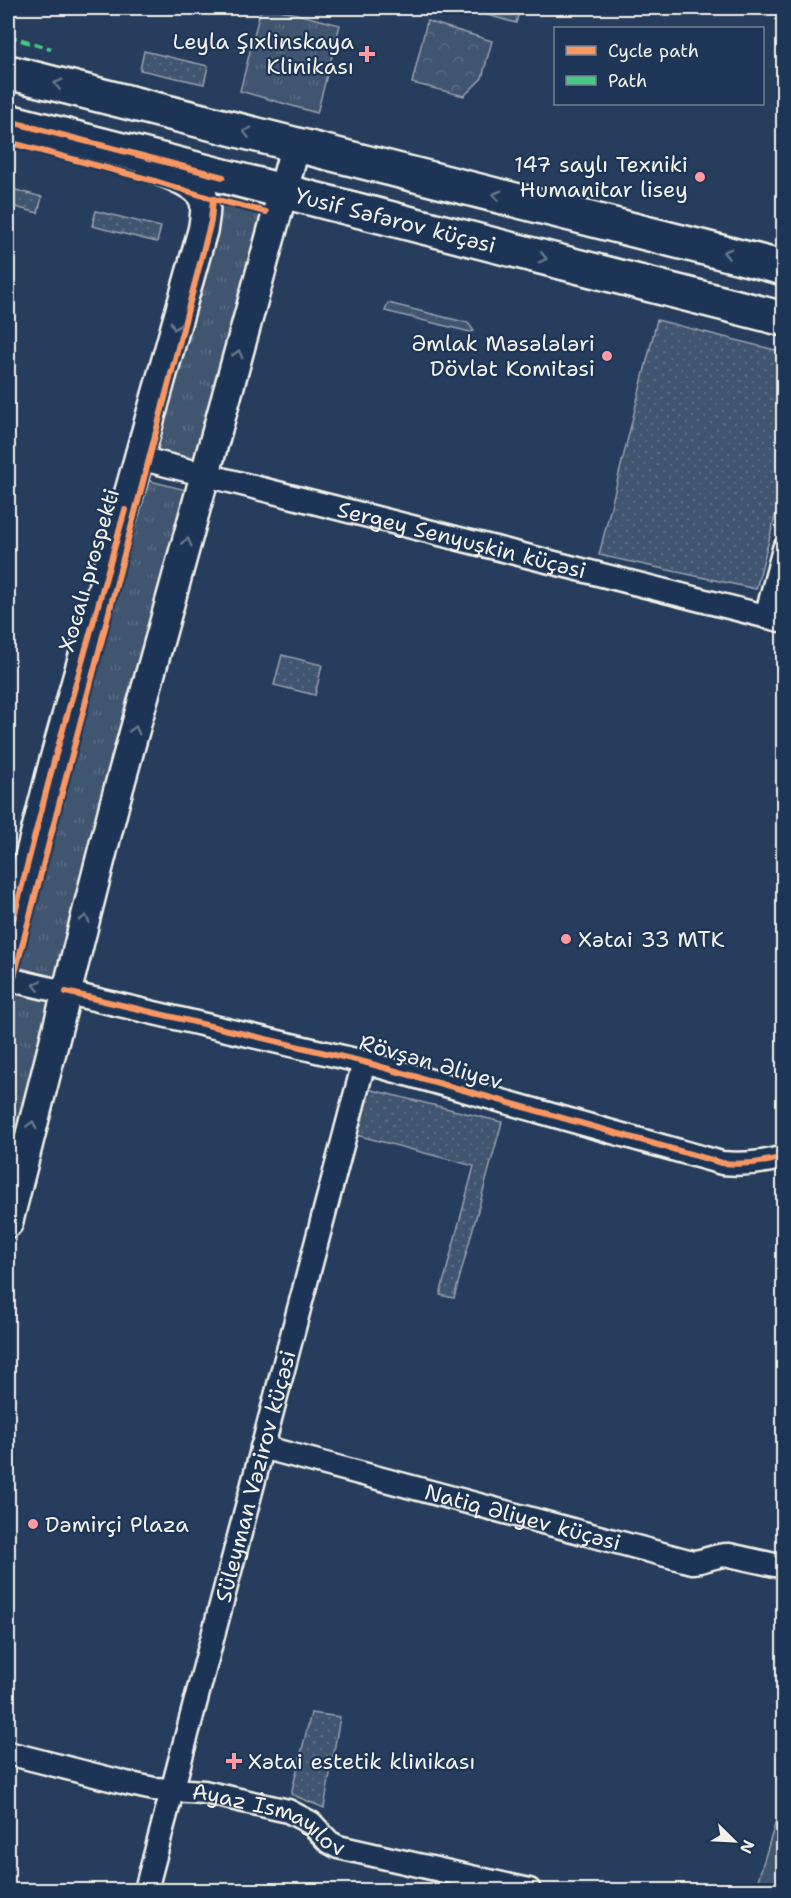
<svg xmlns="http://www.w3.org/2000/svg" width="791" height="1898" viewBox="0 0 791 1898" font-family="'Shantell Sans',sans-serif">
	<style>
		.grass { fill: url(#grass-dots); stroke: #9aa2ac; stroke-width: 1.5 }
		.forest { fill: url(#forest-crowns); stroke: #9aa2ac; stroke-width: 1.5 }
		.park { fill: url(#park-tufts); stroke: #9aa2ac; stroke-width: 1.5 }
		.pitch { fill: #40546f; stroke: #9aa2ac; stroke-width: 1.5 }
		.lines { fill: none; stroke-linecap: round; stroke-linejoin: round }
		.minor-casing { stroke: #f4f1e8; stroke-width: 27 }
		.major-casing { stroke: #f4f1e8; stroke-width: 33 }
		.highway-casing { stroke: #f4f1e8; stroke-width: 38 }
		.minor { stroke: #1d3557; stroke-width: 22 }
		.major { stroke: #1d3557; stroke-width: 28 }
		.highway { stroke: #1d3557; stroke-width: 33 }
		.quiet { stroke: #46c982; stroke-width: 4.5; stroke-dasharray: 9 4.5; stroke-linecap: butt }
		.cycleway-casing { stroke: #1d3557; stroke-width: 10 }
		.cycleway { stroke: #f99763; stroke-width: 6 }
		.oneway { stroke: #68778a }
		.poi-dot { fill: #ff9aa2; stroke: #1d3557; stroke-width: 2 }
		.labels { text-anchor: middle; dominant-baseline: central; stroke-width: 4.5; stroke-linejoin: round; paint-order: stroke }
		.poi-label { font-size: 22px; fill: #f4f1e8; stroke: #1d3557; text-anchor: end }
		.street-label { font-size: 22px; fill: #f4f1e8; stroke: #1d3557 }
	</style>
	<defs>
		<pattern id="grass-dots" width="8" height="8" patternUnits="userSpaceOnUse" patternTransform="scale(1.5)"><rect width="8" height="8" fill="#40546f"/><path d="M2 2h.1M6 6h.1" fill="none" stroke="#5c6d84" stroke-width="1.8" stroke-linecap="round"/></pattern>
		<pattern id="forest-crowns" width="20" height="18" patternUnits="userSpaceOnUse" patternTransform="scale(1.5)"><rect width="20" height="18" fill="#40546f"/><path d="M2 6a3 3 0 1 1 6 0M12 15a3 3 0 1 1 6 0" fill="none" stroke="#5c6d84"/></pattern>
		<pattern id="park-tufts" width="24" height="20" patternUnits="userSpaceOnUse" patternTransform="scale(1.5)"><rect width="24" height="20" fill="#40546f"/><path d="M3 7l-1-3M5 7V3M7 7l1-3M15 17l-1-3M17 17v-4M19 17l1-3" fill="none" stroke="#5c6d84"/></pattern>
	</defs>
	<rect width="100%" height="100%" fill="#263d5d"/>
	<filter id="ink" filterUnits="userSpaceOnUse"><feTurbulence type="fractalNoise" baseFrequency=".0167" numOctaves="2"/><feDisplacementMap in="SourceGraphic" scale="12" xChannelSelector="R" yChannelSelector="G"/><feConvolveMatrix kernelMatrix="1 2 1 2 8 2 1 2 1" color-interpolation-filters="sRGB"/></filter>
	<g filter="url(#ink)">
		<g class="grass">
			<path d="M144,51L208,66L204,84L140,70Z"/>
			<path d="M8,188L42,197L38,213L8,205Z"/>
			<path d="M96,211L161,227L157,242L92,226Z"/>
			<path d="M657,320L783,352V487L756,589L599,555Z"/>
			<path d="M282,655L322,665L315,695L274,685Z"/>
			<path d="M368,1089L502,1122L454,1298L440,1295L474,1166L356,1135Z"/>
			<path d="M311,1713L340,1717L324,1808L291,1794Z"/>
		</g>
		<g class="forest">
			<path d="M462,8H520L516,23Z"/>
			<path d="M427,21L492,41L482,78L464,96L412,83Z"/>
			<path d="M388,303L468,323L474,331L470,332L385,311Z"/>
		</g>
		<g class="park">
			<path d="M261,8H273L340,25L317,113L240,91Z"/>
			<path d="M223,187L269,200L197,465L152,453Z"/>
			<path d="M146,480L190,491L61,979L18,967Z"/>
			<path d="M15,994L54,1003L8,1181V1004L11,997Z"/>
		</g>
		<path class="pitch" d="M776,1821L783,1823V1890H755Z"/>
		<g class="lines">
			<g class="minor-casing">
				<g id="minor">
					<path id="s1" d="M139,458L784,621"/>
					<path d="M766,617L784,549"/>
					<path d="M8,979L364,1062L722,1163C744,1165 763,1163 784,1157"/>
					<path id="s2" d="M262,1447L692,1562C705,1562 716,1554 729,1555L784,1567"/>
					<path id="s3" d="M8,1753L126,1783L154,1789L204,1792L288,1811L311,1823L329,1842L338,1847L529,1890"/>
					<path id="s4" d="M146,1890L364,1062"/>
				</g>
			</g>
			<g class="major-casing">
				<g id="major">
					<path d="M8,940L54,761L203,229C204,220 207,209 204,200C198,184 164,172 150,167"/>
					<path d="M8,1223L115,802L296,144"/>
				</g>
			</g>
			<g class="highway-casing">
				<g id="highway">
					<path d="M8,72L784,268"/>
					<path id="s5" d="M8,121L784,319"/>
				</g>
			</g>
			<use href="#minor" class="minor"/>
			<use href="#major" class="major"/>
			<use href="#highway" class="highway"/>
			<path class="quiet" d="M8,36L51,49"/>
			<g class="cycleway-casing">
				<g id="cycleway">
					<path d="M8,121L223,177"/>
					<path d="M8,142L155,181L213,199L266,212"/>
					<path d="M8,940L54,761L125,510"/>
					<path d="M66,992L364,1062L722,1163C744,1165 763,1163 784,1157"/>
					<path d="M8,1000L211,221L213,199"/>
				</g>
			</g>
			<use href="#cycleway" class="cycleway"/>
		</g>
		<defs><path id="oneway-chevron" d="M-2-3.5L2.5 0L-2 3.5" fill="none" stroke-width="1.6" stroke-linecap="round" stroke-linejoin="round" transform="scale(1.5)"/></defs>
		<g class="oneway">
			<use href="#oneway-chevron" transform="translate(58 84) rotate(-166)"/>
			<use href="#oneway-chevron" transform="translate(247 132) rotate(-166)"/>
			<use href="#oneway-chevron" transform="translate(497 195) rotate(-166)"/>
			<use href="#oneway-chevron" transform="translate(727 253) rotate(-166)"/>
			<use href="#oneway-chevron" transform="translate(543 258) rotate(14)"/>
			<use href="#oneway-chevron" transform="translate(175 326) rotate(106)"/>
			<use href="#oneway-chevron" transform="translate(238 354) rotate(-75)"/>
			<use href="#oneway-chevron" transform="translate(187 542) rotate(-75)"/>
			<use href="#oneway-chevron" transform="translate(135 730) rotate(-75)"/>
			<use href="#oneway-chevron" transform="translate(85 919) rotate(-76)"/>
			<use href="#oneway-chevron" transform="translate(37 985) rotate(-167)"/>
			<use href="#oneway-chevron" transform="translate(32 1125) rotate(-76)"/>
		</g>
	</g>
	<g class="poi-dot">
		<path d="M364 45h6v6h6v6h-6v6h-6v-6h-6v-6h6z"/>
		<circle cx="700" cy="177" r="6"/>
		<circle cx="607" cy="356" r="6"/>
		<circle cx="566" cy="939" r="6"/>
		<circle cx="33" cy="1524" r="6"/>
		<path d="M231 1752h6v6h6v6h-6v6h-6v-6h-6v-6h6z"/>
	</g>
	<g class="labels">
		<g class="poi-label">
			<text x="354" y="41">Leyla Şıxlinskaya<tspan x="354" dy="25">Klinikası</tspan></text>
			<text x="688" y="164">147 saylı Texniki<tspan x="688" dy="25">Humanitar lisey</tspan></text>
			<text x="595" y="343">Əmlak Məsələləri<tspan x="595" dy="25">Dövlət Komitəsi</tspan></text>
			<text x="578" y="939" text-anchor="start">Xətai 33 MTK</text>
			<text x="45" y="1524" text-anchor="start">Dəmirçi Plaza</text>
			<text x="248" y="1761" text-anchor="start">Xətai estetik klinikası</text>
		</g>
		<g class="street-label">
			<text stroke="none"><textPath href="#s5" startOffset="400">Yusif Səfərov küçəsi</textPath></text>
			<text stroke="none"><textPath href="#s1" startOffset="333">Sergey Senyuşkin küçəsi</textPath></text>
			<text transform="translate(89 570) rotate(-74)">Xocalı prospekti</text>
			<text transform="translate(431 1062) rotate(16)">Rövşən Əliyev</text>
			<text stroke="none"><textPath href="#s4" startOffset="428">Süleyman Vəzirov küçəsi</textPath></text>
			<text stroke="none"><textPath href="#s2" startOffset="270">Natiq Əliyev küçəsi</textPath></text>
			<text stroke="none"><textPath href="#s3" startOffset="272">Ayaz İsmayılov</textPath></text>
		</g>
	</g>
	<rect width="791" height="1898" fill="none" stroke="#1d3557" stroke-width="30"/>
	<rect x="15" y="15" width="761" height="1868" fill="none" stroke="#f4f1e8" stroke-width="2" filter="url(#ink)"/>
	<rect x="554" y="27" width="210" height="78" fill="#1d3557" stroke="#738091" stroke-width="1.5"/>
	<rect x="566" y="46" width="30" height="9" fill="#f99763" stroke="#738091" stroke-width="1.5"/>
	<text x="608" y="57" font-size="18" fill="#f4f1e8">Cycle path</text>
	<rect x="566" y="76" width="30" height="9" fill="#46c982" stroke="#738091" stroke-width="1.5"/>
	<text x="608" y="87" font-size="18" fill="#f4f1e8">Path</text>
	<g transform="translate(734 1841) rotate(114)" stroke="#1d3557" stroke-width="4.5" paint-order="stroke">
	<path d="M0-4.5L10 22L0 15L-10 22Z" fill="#f4f1e8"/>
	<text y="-9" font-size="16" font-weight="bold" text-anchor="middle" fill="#f4f1e8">N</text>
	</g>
</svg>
